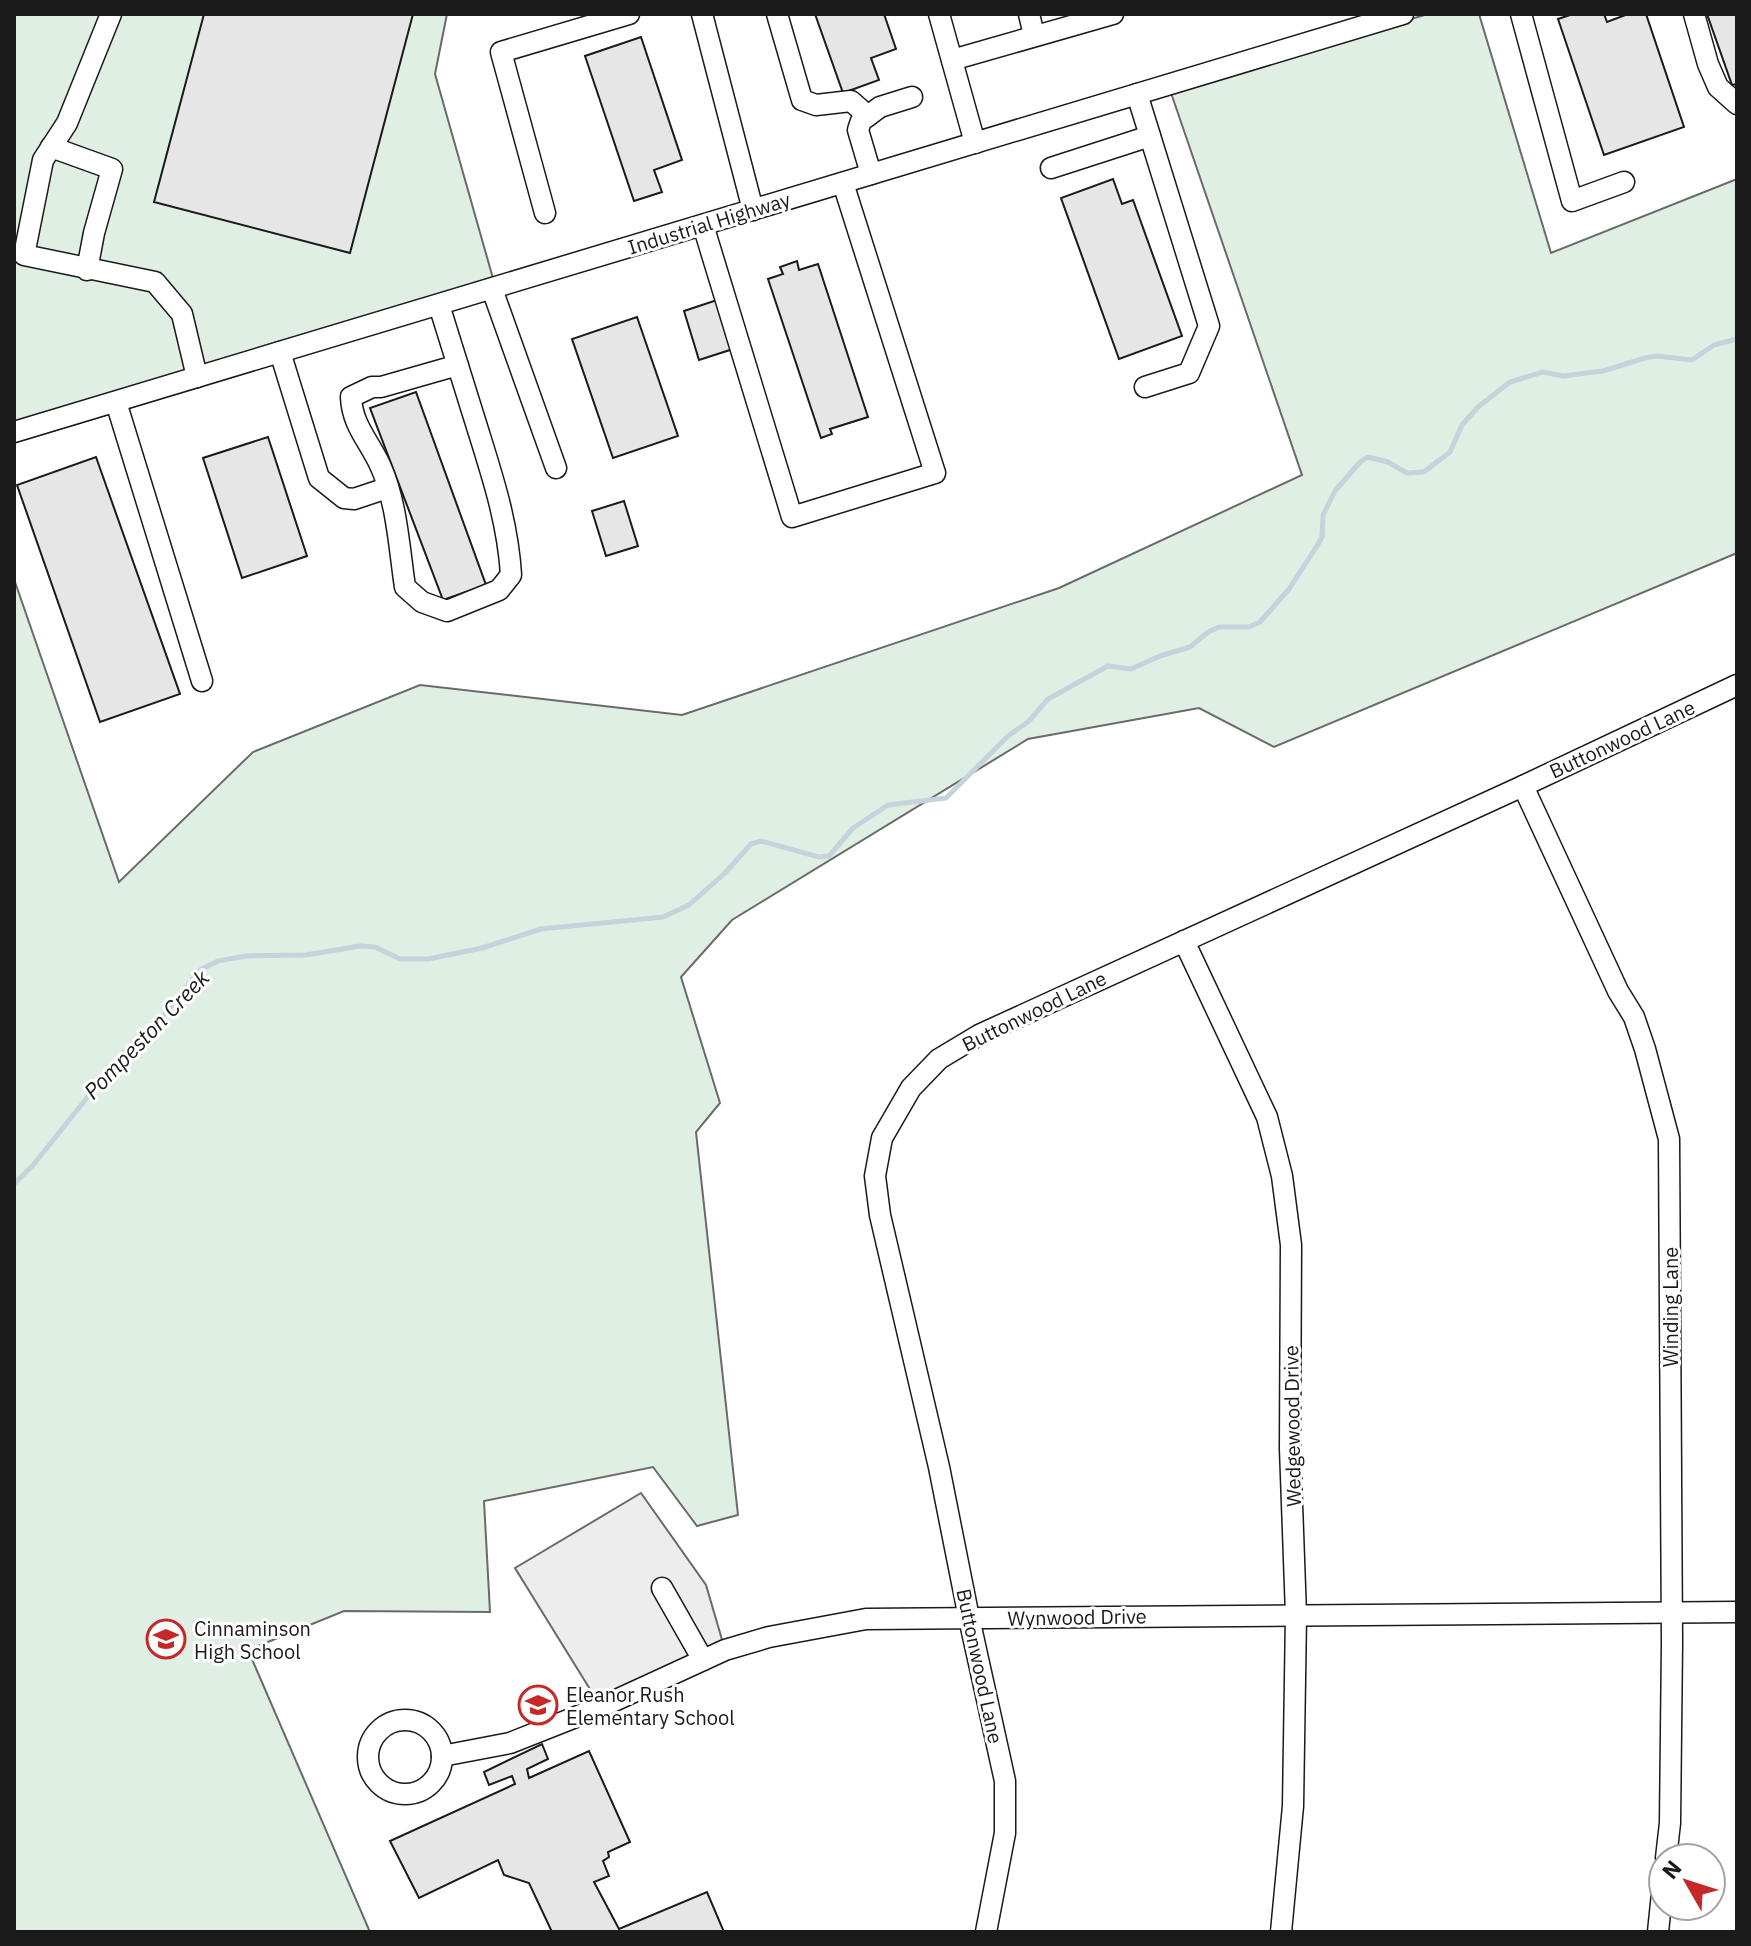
<svg xmlns="http://www.w3.org/2000/svg" width="1751" height="1946" viewBox="0 0 1751 1946" font-family="'IBM Plex Sans',sans-serif">
	<style>
		.green { fill: #e0efe3; stroke: #6a6a6a; stroke-width: 2 }
		.parking { fill: #ededed; stroke: #6a6a6a; stroke-width: 2 }
		.lines { fill: none; stroke-linecap: round; stroke-linejoin: round }
		.stream { stroke: #c6d2dc; stroke-width: 5 }
		.building { fill: #e6e6e6; stroke: #1a1a1a; stroke-width: 2 }
		.minor-casing { stroke: #1a1a1a; stroke-width: 23 }
		.minor { stroke: #fff; stroke-width: 20 }
		.labels { text-anchor: middle; dominant-baseline: central; stroke-width: 6; stroke-linejoin: round; paint-order: stroke }
		.street-label { font-size: 20px; fill: #1a1a1a; stroke: #fff }
		.poi-label { font-size: 20px; fill: #1a1a1a; stroke: #fff; text-anchor: start }
		.water-label { font-size: 22px; font-style: italic; fill: #1a1a1a; stroke: #fff }
	</style>
	<rect width="100%" height="100%" fill="#fff"/>
	<g class="green">
		<path d="M14,14H447L435,74L498,296L14,443Z"/>
		<path d="M1428,14H1479L1551,253L1737,179V553L1274,747L1199,708L1028,739L732,920L681,977L720,1103L696,1132L738,1515L697,1526L653,1467L484,1501L490,1612L344,1611L248,1650L370,1932H14V579L119,882L253,752L420,685L682,715L1059,588L1302,475L1170,90Z"/>
	</g>
	<path class="parking" d="M641,1493L706,1585L725,1650L601,1707L515,1568Z"/>
	<g class="lines">
		<path class="stream" d="M14,1184L34,1164L122,1054L164,1015L200,970L218,961L246,956L306,955L360,946L375,947L400,959H428L482,948L541,929L663,917L689,905L724,874L751,844L761,841L819,857L829,856L853,828L888,805L946,798L1008,736L1029,721L1048,699L1108,666L1131,669L1160,656L1190,647L1208,632L1219,627H1249L1260,622L1289,589L1317,546L1322,537L1323,515L1335,491L1360,462L1368,457L1388,462L1407,473L1424,472L1450,452L1462,425L1478,407L1510,382L1543,372L1563,376L1603,371L1645,358L1657,356L1692,360L1714,345L1737,339"/>
	</g>
	<g class="building">
		<path d="M204,14H413L350,253L154,202Z"/>
		<path d="M815,14H884L896,49L871,58L879,80L843,93Z"/>
		<path d="M1573,14H1604L1607,22L1628,14H1646L1684,127L1604,155L1558,19Z"/>
		<path d="M1707,14H1737V84L1732,85Z"/>
		<path d="M641,37L682,160L654,170L662,192L634,201L585,56Z"/>
		<path d="M1113,179L1122,204L1133,200L1182,336L1119,359L1061,198Z"/>
		<path d="M797,261L799,270L818,264L868,417L830,429L832,434L821,438L768,279L783,274L780,267Z"/>
		<path d="M717,300L733,349L699,360L684,311Z"/>
		<path d="M637,317L678,436L613,458L572,339Z"/>
		<path d="M416,392L486,585L443,600L370,408Z"/>
		<path d="M268,437L307,556L242,578L203,458Z"/>
		<path d="M96,457L180,694L100,722L17,485Z"/>
		<path d="M624,501L638,546L606,556L592,511Z"/>
		<path d="M542,1744L548,1759L527,1769L529,1778L589,1751L630,1842L608,1852L609,1857L603,1861L609,1876L594,1882L619,1929L707,1892L724,1932H552L529,1883L504,1875L498,1860L419,1898L390,1841L515,1784L512,1776L489,1785L484,1772Z"/>
	</g>
	<g class="lines">
		<g class="minor-casing">
			<g id="minor">
				<path d="M111,14L67,123L43,160L24,255L155,282L182,314L197,377"/>
				<path d="M702,14L753,210"/>
				<path d="M777,14L802,100L816,105L851,101L868,116"/>
				<path d="M939,14L975,143"/>
				<path d="M1029,14L1034,35"/>
				<path d="M1521,14L1572,201L1624,182"/>
				<path d="M1694,14L1708,64L1718,87L1737,104"/>
				<path d="M952,60L1113,14"/>
				<path d="M1137,94L1209,326L1189,373L1145,387"/>
				<path d="M51,147L112,169L94,233L87,270"/>
				<path d="M1051,168L1150,136"/>
				<path d="M871,174L858,130L861,121L880,107L912,97"/>
				<path d="M545,213L501,52L629,14"/>
				<path d="M703,225L792,517L935,473L843,183"/>
				<path d="M492,289L556,468"/>
				<path d="M439,305C452,346 465,388 478,430C493,478 508,524 511,575L499,590L447,611L422,602L405,587C399,547 397,502 380,465C369,441 352,425 351,397L372,387H381L458,365"/>
				<path d="M280,352L319,478L344,498L354,499L387,488"/>
				<path d="M116,402L202,681"/>
				<path d="M14,432L1403,14"/>
				<path d="M1523,786L1618,991L1634,1017L1645,1049L1669,1139L1672,1643L1670,1823L1666,1858"/>
				<path d="M1184,941L1267,1117L1282,1176L1291,1245L1290,1448L1296,1615L1293,1806L1281,1932"/>
				<path d="M662,1588L703,1660"/>
				<circle cx="405" cy="1757" r="37"/>
				<path d="M442,1756L510,1743L601,1707L725,1650L769,1637L866,1619L1737,1612"/>
				<path d="M986,1932L1005,1833V1781L969,1618L939,1467L880,1215L875,1176L882,1138L911,1088L939,1059L979,1035L1523,786L1737,685"/>
				<path d="M1658,1932L1663,1884"/>
			</g>
		</g>
		<use href="#minor" class="minor"/>
	</g>
	<defs>
		<g id="school-ring" transform="scale(2)"><circle r="9.5" fill="#fff" stroke="#c62828" stroke-width="1.5"/><path d="M0-5L7-2L0 1L-7-2ZM-4 1L0 2.5L4 1V4Q0 6-4 4Z" fill="#c62828"/></g>
	</defs>
	<g fill-rule="evenodd">
		<use href="#school-ring" x="166" y="1639"/>
		<use href="#school-ring" x="538" y="1705"/>
	</g>
	<g class="labels">
		<g class="street-label">
			<text transform="translate(709 223) rotate(-17)">Industrial Highway</text>
			<text transform="translate(1622 739) rotate(-25)">Buttonwood Lane</text>
			<text transform="translate(1034 1011) rotate(-26)">Buttonwood Lane</text>
			<text transform="translate(1670 1307) rotate(-90)">Winding Lane</text>
			<text transform="translate(1292 1426) rotate(-91)">Wedgewood Drive</text>
			<text transform="translate(1077 1617) rotate(-1)">Wynwood Drive</text>
			<text transform="translate(980 1666) rotate(78)">Buttonwood Lane</text>
		</g>
		<g class="poi-label">
			<text x="194" y="1628">Cinnaminson<tspan x="194" dy="23">High School</tspan></text>
			<text x="566" y="1694">Eleanor Rush<tspan x="566" dy="23">Elementary School</tspan></text>
		</g>
		<g class="water-label">
			<text transform="translate(146 1034) rotate(-46)">Pompeston Creek</text>
		</g>
	</g>
	<rect width="1751" height="1946" fill="none" stroke="#1a1a1a" stroke-width="32"/>
	<g transform="translate(1687 1882) rotate(309)"><circle r="38" fill="#ffffff" stroke="#a3a3a3" stroke-width="2"/>
	<path d="M0-6L14 30L0 20L-14 30Z" fill="#c62828"/>
	<text y="-12" font-size="22" font-weight="bold" text-anchor="middle" fill="#1a1a1a">N</text>
	</g>
</svg>
